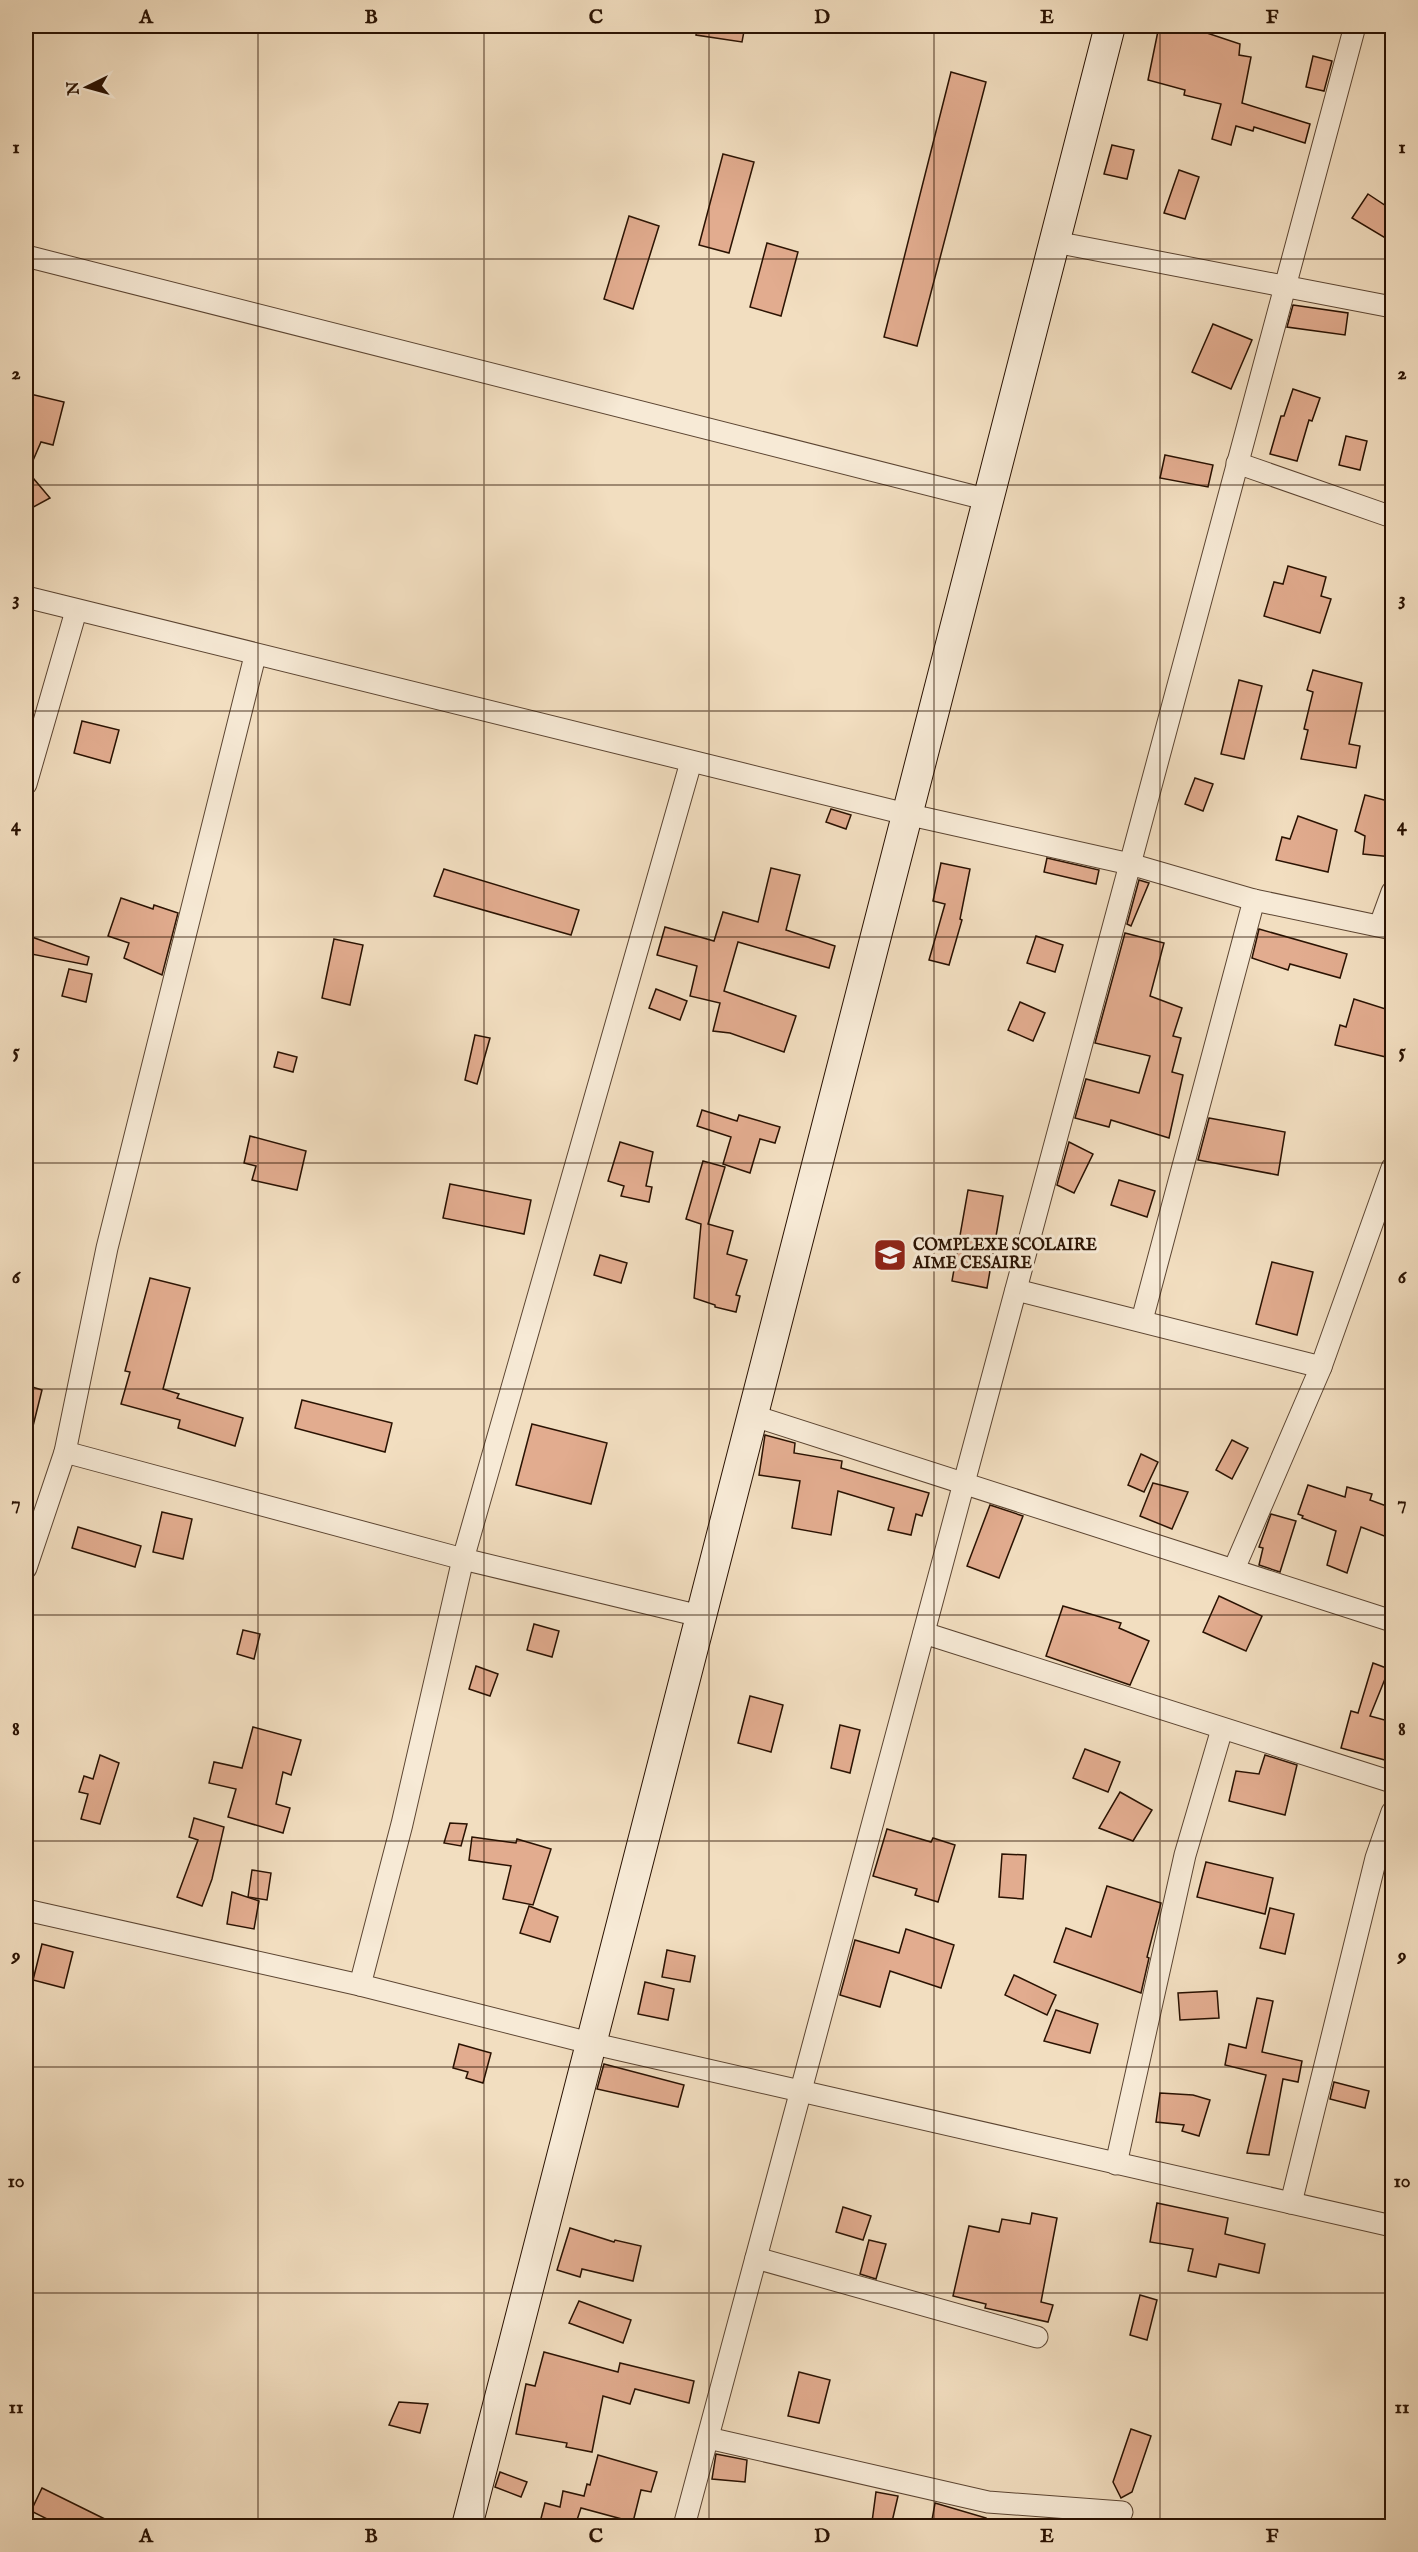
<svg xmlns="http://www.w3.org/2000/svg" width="1418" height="2552" viewBox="0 0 1418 2552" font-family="'IM FELL English',serif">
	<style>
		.building { fill: #e2ac8f; stroke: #2a1202; stroke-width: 1.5 }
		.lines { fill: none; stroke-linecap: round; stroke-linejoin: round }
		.street-casing { stroke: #5c4532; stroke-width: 23 }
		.secondary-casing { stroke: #2a1202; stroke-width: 32 }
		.street { stroke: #f7ead6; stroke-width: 21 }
		.secondary { stroke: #f7ead6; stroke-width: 30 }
		.grid { fill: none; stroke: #2a1202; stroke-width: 1.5; stroke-opacity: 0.55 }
		.labels { text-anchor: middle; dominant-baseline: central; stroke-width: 6; stroke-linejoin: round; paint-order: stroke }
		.poi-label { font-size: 16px; font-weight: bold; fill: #2a1202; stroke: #f7ead6; text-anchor: start }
		.neatline { fill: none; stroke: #2a1202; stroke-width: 2 }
		.grid-label { font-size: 20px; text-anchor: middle; font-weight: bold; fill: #2a1202 }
	</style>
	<rect width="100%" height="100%" fill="#f2dec0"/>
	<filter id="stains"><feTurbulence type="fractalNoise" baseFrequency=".00333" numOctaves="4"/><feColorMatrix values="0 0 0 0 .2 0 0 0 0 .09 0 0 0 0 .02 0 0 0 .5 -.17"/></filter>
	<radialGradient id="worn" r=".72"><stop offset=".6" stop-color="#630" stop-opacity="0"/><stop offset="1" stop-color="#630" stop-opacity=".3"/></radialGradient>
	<g class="building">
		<path d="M697,26H745L742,42L696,35Z"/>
		<path d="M1159,26H1186L1240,44L1239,55L1251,57L1242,103L1310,124L1305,143L1254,127L1253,131L1236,126L1231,145L1212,139L1221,104L1184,95L1185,90L1148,80Z"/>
		<path d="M1313,56L1332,61L1324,91L1306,87Z"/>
		<path d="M951,72L986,82L917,346L884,337Z"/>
		<path d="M1112,145L1134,150L1127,179L1104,174Z"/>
		<path d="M723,154L754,162L729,253L699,245Z"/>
		<path d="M1179,170L1199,177L1185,219L1164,213Z"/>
		<path d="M1368,194L1392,210V242L1352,218Z"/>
		<path d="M629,216L659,226L633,309L604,299Z"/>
		<path d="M767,243L798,252L781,316L750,307Z"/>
		<path d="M1293,305L1348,313L1345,335L1287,327Z"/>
		<path d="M1213,324L1252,340L1231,389L1192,372Z"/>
		<path d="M1293,389L1320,398L1312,421L1309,420L1297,461L1270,454L1281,416H1284Z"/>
		<path d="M26,393L64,402L53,445L41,442L28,472L50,498L26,511Z"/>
		<path d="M1346,436L1367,441L1360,470L1339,465Z"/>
		<path d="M1165,455L1213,465L1208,487L1160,478Z"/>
		<path d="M1288,566L1326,577L1321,596L1331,599L1320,633L1264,616L1274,582L1283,584Z"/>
		<path d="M1313,670L1362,683L1349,744L1360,746L1356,768L1301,759L1308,730L1304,729L1313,692L1307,690Z"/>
		<path d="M1239,680L1262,686L1244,759L1221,754Z"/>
		<path d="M82,721L119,730L110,763L74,753Z"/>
		<path d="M1195,778L1213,784L1203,811L1185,804Z"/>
		<path d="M1365,795L1392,802V857L1363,854L1365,836L1355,831Z"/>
		<path d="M831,809L851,815L846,829L826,822Z"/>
		<path d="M1298,816L1337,830L1328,872L1276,860L1282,837L1290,839Z"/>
		<path d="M1047,858L1099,870L1096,884L1044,872Z"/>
		<path d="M941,863L970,869L960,919L962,920L949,965L929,960L945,904L933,901Z"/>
		<path d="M771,868L800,875L786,930L835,946L829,968L738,942L724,991L796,1016L784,1052L730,1033L713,1031L720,1003L690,996L697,966L657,955L665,927L714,941L723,912L758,922Z"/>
		<path d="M444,869L579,910L571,935L434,896Z"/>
		<path d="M1139,880L1149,883L1131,926L1127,924Z"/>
		<path d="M121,898L153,909L154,905L178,913L162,975L124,958L129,943L108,936Z"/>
		<path d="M1259,929L1347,954L1340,978L1290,964L1288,970L1252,958Z"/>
		<path d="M1125,933L1164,943L1150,996L1182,1008L1173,1036L1181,1038L1172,1072L1183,1075L1169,1138L1111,1120L1109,1127L1075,1118L1086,1079L1139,1093L1150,1056L1095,1043Z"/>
		<path d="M26,935L89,957L87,965L26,953Z"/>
		<path d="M1036,936L1063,945L1055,972L1027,963Z"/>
		<path d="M334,939L363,945L350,1005L322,998Z"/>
		<path d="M69,969L92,974L86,1002L62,996Z"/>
		<path d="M656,989L687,1001L680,1020L649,1008Z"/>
		<path d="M1354,999L1392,1011V1028L1386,1057L1335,1045L1340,1025L1346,1027Z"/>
		<path d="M1020,1002L1045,1013L1033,1041L1008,1030Z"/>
		<path d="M475,1035L490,1038L477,1084L465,1080Z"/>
		<path d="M278,1052L297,1057L293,1072L274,1067Z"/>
		<path d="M702,1110L737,1121L739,1115L780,1127L775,1143L760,1139L750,1173L723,1164L731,1137L697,1126Z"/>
		<path d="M1209,1118L1285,1132L1278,1175L1198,1160Z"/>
		<path d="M250,1136L306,1151L297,1190L252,1180L256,1166L244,1163Z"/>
		<path d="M620,1142L653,1152L646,1186L652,1187L649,1202L621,1196L624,1186L608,1181Z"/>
		<path d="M1069,1142L1093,1154L1074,1193L1057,1185Z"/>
		<path d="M703,1161L725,1167L708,1224L733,1231L727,1254L747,1260L736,1295L740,1296L736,1312L715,1307V1305L694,1298L701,1224L686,1219Z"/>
		<path d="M1119,1180L1155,1191L1147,1217L1111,1205Z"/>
		<path d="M450,1184L531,1200L524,1234L443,1218Z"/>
		<path d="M968,1190L1003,1196L987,1288L952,1281Z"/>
		<path d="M600,1255L627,1263L621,1283L594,1275Z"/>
		<path d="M1272,1262L1313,1272L1297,1335L1256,1324Z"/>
		<path d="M150,1278L190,1288L163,1389L179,1394L177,1398L243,1418L235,1446L178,1428L180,1420L121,1404L130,1372L125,1371Z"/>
		<path d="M26,1385L42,1390L31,1434L26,1433Z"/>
		<path d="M302,1400L392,1423L385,1452L295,1428Z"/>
		<path d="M532,1424L607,1443L591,1504L516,1485Z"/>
		<path d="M765,1435L795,1443L794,1453L842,1461L841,1468L929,1493L922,1516L916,1514L911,1535L888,1530L894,1508L838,1491L831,1535L792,1528L800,1481L759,1475Z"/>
		<path d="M1232,1440L1248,1448L1232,1479L1216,1470Z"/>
		<path d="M1141,1454L1158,1462L1144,1492L1128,1485Z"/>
		<path d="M1153,1483L1188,1492L1172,1529L1140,1516Z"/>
		<path d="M1308,1485L1345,1497L1347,1487L1372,1494L1370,1500L1392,1508V1539L1361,1527L1347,1573L1327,1565L1336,1531L1302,1518L1303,1516L1298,1514Z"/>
		<path d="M990,1505L1023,1516L999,1578L967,1566Z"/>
		<path d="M162,1512L192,1519L183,1559L153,1552Z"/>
		<path d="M1271,1514L1296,1521L1280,1572L1259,1565L1263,1548L1259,1547Z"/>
		<path d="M78,1527L141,1546L135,1567L72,1548Z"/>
		<path d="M1219,1596L1262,1616L1246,1651L1203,1632Z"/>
		<path d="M1063,1606L1121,1623L1119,1628L1149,1641L1130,1685L1046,1656Z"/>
		<path d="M534,1624L559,1631L552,1657L527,1650Z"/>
		<path d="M243,1630L260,1634L254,1659L237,1654Z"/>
		<path d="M1373,1663L1389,1669L1370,1716L1392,1722V1762L1341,1748L1351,1711L1358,1713Z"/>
		<path d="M476,1666L498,1674L490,1696L469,1689Z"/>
		<path d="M750,1696L783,1705L771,1752L738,1743Z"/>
		<path d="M840,1725L860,1730L850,1773L831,1768Z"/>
		<path d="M253,1727L301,1740L291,1775L283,1772L276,1804L290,1808L283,1833L228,1817L236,1789L209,1783L214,1762L242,1768Z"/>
		<path d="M1085,1749L1120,1762L1108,1792L1073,1778Z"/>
		<path d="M100,1755L119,1763L100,1824L81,1819L88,1794L79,1792L84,1776L93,1779Z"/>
		<path d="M1265,1755L1297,1765L1285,1815L1229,1801L1236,1771L1259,1774Z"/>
		<path d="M1120,1792L1152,1810L1133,1841L1099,1828Z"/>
		<path d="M194,1818L224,1827L212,1879L202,1906L177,1897L198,1840L189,1837Z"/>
		<path d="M450,1823L467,1824L461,1846L444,1843Z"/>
		<path d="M887,1829L931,1842L933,1838L955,1845L938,1902L915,1895L917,1889L873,1876Z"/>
		<path d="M472,1837L516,1843L517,1839L551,1849L533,1905L503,1899L511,1866L469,1860Z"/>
		<path d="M1002,1854L1026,1855L1023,1899L999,1897Z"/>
		<path d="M1206,1862L1273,1878L1265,1914L1197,1897Z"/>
		<path d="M252,1870L271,1873L267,1900L248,1897Z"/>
		<path d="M1107,1886L1161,1903L1147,1957L1149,1958L1141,1993L1054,1962L1066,1928L1091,1937Z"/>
		<path d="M232,1892L259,1901L254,1929L227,1924Z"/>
		<path d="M529,1906L558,1917L550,1942L520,1933Z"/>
		<path d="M1270,1908L1294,1914L1285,1954L1260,1948Z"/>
		<path d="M906,1929L954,1945L941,1988L890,1971L880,2007L840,1995L855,1940L899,1953Z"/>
		<path d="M42,1944L73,1952L64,1988L33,1980Z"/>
		<path d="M667,1950L695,1956L690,1982L662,1977Z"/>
		<path d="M1014,1975L1056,1995L1047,2015L1005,1995Z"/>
		<path d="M645,1982L674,1989L668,2020L638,2014Z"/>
		<path d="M1217,1991L1219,2018L1180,2020L1178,1993Z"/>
		<path d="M1257,1998L1273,2001L1262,2052L1302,2061L1298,2082L1283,2079L1269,2155L1247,2153L1266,2075L1225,2065L1229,2044L1246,2048Z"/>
		<path d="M1056,2010L1098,2024L1090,2053L1044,2041Z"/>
		<path d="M459,2044L491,2053L483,2083L466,2078L468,2072L453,2068Z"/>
		<path d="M604,2064L684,2085L678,2107L597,2089Z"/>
		<path d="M1334,2082L1369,2091L1365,2108L1330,2099Z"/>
		<path d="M1160,2093L1193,2095L1210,2100L1199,2136L1182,2131L1184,2125L1156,2122Z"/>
		<path d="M1157,2203L1228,2218L1225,2234L1265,2244L1259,2273L1219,2264L1216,2277L1188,2271L1193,2249L1150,2242Z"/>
		<path d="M843,2207L871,2216L863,2240L836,2232Z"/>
		<path d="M1032,2213L1057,2218L1041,2302L1053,2305L1048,2322L985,2308L986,2304L953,2296L969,2226L999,2232L1002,2219L1030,2224Z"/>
		<path d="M570,2228L614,2242L615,2240L641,2246L633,2281L582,2269L580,2277L557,2270Z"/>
		<path d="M869,2240L886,2244L876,2279L860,2274Z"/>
		<path d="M1140,2295L1157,2300L1147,2340L1130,2335Z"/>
		<path d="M579,2301L631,2320L623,2343L569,2323Z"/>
		<path d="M544,2352L618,2372L620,2363L694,2381L689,2403L635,2389L630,2404L603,2396L592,2452L566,2447L567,2443L516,2434L526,2384L535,2386Z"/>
		<path d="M799,2372L830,2380L819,2423L788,2416Z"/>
		<path d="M399,2402L428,2404L420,2433L389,2425Z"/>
		<path d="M1131,2429L1151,2436L1132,2492L1121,2498L1113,2482Z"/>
		<path d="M716,2454L747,2460L745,2482L712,2479Z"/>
		<path d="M598,2455L657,2472L651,2492L641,2490L633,2522L581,2508L575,2526H539L545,2503L560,2507L563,2491L584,2496L587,2484L590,2485Z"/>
		<path d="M500,2472L527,2482L521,2497L495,2487Z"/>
		<path d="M42,2488L119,2526H61L31,2511Z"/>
		<path d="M876,2492L898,2496L891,2526L872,2522Z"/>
		<path d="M935,2503L986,2518L984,2526H965L932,2520Z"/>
	</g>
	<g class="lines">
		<g class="street-casing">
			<g id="street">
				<path d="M1055,242L1392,307"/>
				<path d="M26,256L989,500"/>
				<path d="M1237,463L1392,517"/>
				<path d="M26,597L906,814L1130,864L1254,900L1392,929"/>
				<path d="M26,784L76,611"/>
				<path d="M1380,925L1392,892"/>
				<path d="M1016,1290L1321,1367"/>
				<path d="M1142,1320L1254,900"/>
				<path d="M751,1415L1392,1621"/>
				<path d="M65,1452L463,1559L700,1616"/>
				<path d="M26,1568L65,1452L107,1248L255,656"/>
				<path d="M1234,1569L1321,1367L1392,1168"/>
				<path d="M924,1633L1392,1782"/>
				<path d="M26,1910L360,1985L590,2043L1392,2226"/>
				<path d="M360,1985L402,1824L463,1559L691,762"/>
				<path d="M1116,2164L1185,1855L1222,1729"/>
				<path d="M1291,2203L1376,1858L1392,1812"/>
				<path d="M756,2258L1037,2337"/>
				<path d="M708,2438L988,2502L1122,2512"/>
				<path d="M684,2526L1355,26"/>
			</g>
		</g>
		<g class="secondary-casing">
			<path id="secondary" d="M467,2526L1110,26"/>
		</g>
		<use href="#street" class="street"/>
		<use href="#secondary" class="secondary"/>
	</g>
	<path class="grid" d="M258,26V2526M484,26V2526M709,26V2526M934,26V2526M1160,26V2526M26,259H1392M26,485H1392M26,711H1392M26,937H1392M26,1163H1392M26,1389H1392M26,1615H1392M26,1841H1392M26,2067H1392M26,2293H1392"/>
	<defs>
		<g id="school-square" transform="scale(1.725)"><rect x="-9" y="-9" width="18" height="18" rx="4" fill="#8f2418" stroke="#f7ead6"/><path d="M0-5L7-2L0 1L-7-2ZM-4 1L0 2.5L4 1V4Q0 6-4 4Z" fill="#fff"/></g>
	</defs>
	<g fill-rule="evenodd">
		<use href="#school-square" x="890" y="1255"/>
	</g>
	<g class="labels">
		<g class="poi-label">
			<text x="913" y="1246">COMPLEXE SCOLAIRE<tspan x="913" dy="18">AIME CESAIRE</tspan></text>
		</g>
	</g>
	<rect width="1418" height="2552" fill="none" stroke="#f2dec0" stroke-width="66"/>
	<g transform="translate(87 87) rotate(265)" stroke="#f7ead6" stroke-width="4.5" paint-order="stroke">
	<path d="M0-4.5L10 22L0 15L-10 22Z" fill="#2a1202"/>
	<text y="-9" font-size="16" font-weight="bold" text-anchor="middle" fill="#2a1202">N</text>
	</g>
	<rect x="33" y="33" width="1352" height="2486" class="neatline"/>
	<g class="grid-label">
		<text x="146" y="23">A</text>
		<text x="371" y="23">B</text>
		<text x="596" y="23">C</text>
		<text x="822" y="23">D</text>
		<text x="1047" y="23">E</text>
		<text x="1272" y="23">F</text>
		<text x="16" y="153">1</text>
		<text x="1402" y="153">1</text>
		<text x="16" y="379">2</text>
		<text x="1402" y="379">2</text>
		<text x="16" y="605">3</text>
		<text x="1402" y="605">3</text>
		<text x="16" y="831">4</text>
		<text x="1402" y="831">4</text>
		<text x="16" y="1057">5</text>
		<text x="1402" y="1057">5</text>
		<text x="16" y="1283">6</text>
		<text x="1402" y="1283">6</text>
		<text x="16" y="1509">7</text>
		<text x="1402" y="1509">7</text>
		<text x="16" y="1735">8</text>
		<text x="1402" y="1735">8</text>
		<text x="16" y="1961">9</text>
		<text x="1402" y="1961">9</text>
		<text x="16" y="2187">10</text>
		<text x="1402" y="2187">10</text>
		<text x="16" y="2413">11</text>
		<text x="1402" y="2413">11</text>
		<text x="146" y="2542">A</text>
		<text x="371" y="2542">B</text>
		<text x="596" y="2542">C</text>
		<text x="822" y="2542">D</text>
		<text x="1047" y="2542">E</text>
		<text x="1272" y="2542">F</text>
	</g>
	<rect width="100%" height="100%" filter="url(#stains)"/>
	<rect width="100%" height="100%" fill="url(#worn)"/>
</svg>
